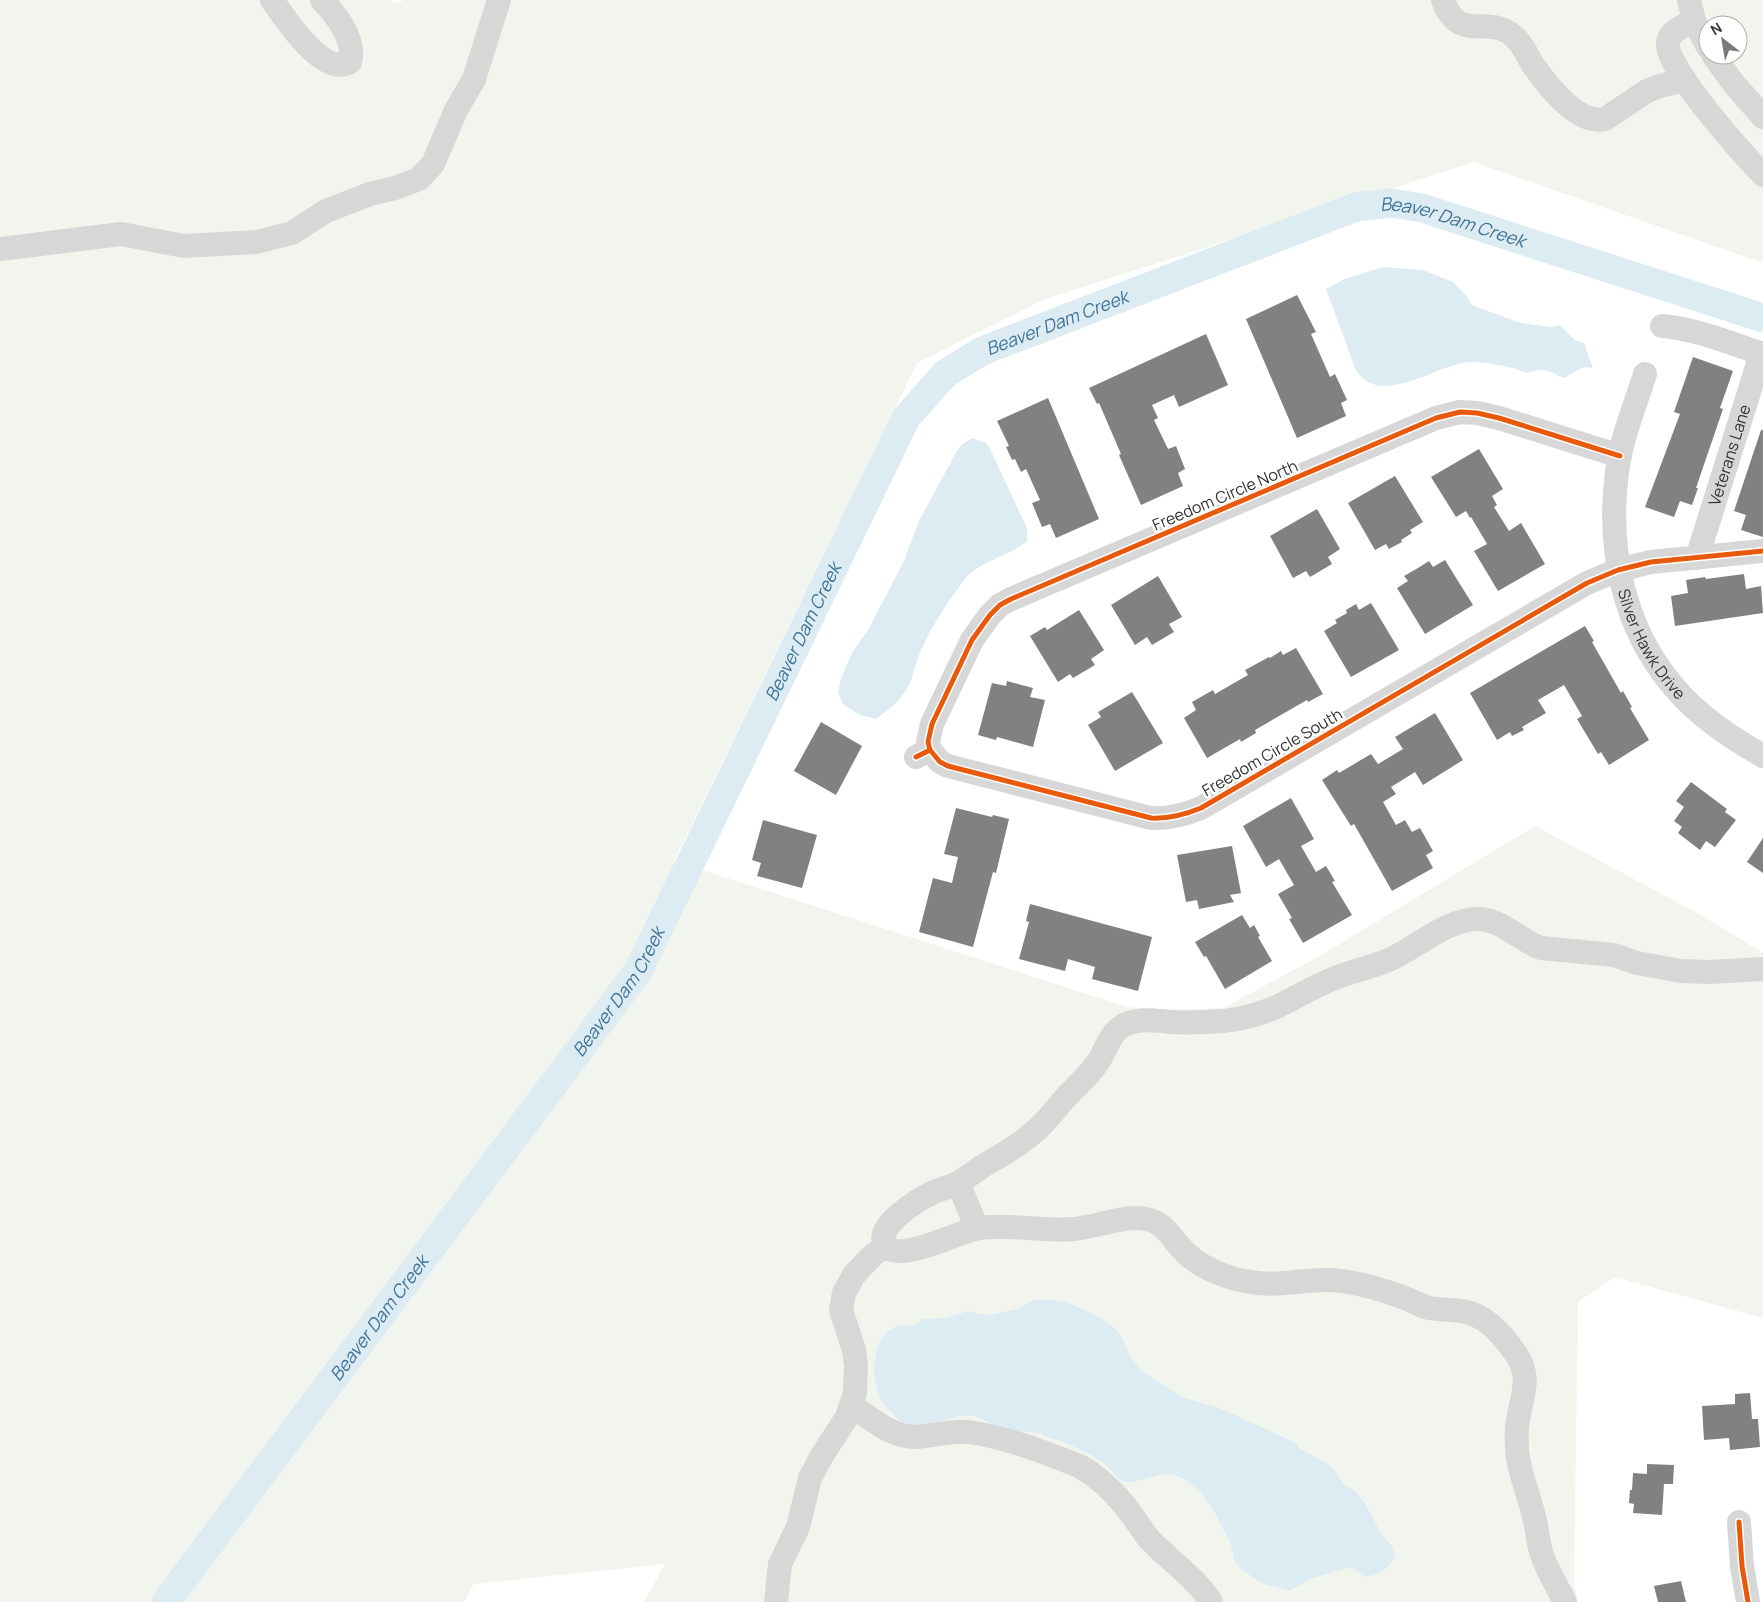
<svg xmlns="http://www.w3.org/2000/svg" width="1763" height="1602" font-family="Manrope,sans-serif">
	<style>
		.green { fill: #f1f5ed; fill-rule: evenodd }
		.water { fill: #ddebf3 }
		.lines { fill: none; stroke-linecap: round; stroke-linejoin: round }
		.river { stroke: #ddebf3; stroke-width: 29 }
		.building { fill: #818181 }
		.minor { stroke: #d7d7d7; stroke-width: 24 }
		.cycleway-casing { stroke: #fff; stroke-width: 8 }
		.cycleway { stroke: #e8590c; stroke-width: 5 }
		.labels { text-anchor: middle; dominant-baseline: central; stroke-width: 5; stroke-linejoin: round; paint-order: stroke }
		.street-label { font-size: 16px; fill: #333; stroke: #fff }
		.water-label { font-size: 18px; font-style: italic; fill: #3f7597; stroke: #fff }
	</style>
	<rect width="100%" height="100%" fill="#fff"/>
	<path class="green" d="M0,0h390l5,3 6,-1 1,-2h1361v263l-289,-101 -429,137 -128,64 -243,498 453,146 39,3 57,-2 97,-52 215,-130 164,88 64,39v365l-148,-41 -37,25 -4,281 4,19h-934l21,-38 -191,20 -10,18h-464zM1708,25h30v30h-30zM1032,1301l94,44 3,10 12,14 14,11 30,18 32,9 116,60 11,17 13,9 8,10 16,30 11,13 -27,31 -14,-10 -40,12 -23,12 -24,-7 -30,-24 -4,-18 -17,-32 -13,-19 -16,-12 -12,-5 -12,1 -27,7 -15,-4 -13,-14 -16,-10 -28,-13 -10,-2 -12,-6 -32,-2 -32,-15h-14l-39,10 -48,-59 2,-14 4,-12 17,-15 19,-2 7,-5 22,-1 23,-7 12,3 10,1 26,-6z"/>
	<g class="water">
		<path d="M1384,267l39,3 30,12 12,12 7,11 48,18 31,4 9,-2 15,15 9,3 9,25 -9,-1 -20,11c-7,-3 -17,-9 -25,-8 -4,0 -8,2 -11,3 -5,0 -11,-4 -15,-5 -13,-3 -29,-6 -42,-6 -34,1 -93,49 -116,6l-29,-79 19,-10z"/>
		<path d="M972,438l14,5 4,6 37,79v13c-18,16 -46,19 -62,38 -12,16 -24,33 -34,51 -5,10 -11,21 -14,31 -3,7 -4,15 -7,22 -7,15 -21,27 -34,36l-16,-4 -17,-11 -5,-12 3,-13 11,-26 16,-23 35,-67 16,-42 34,-63 7,-12z"/>
		<path d="M1049,1299l17,3 25,11 16,9 11,10 8,13 3,10 12,14 14,11 30,18 32,9 79,36 3,5 34,19 11,17 13,9 8,10 16,30 11,13 3,11c-9,13 -14,17 -30,20l-14,-10 -40,12 -22,12 -25,-7 -22,-14 -8,-10 -4,-18 -17,-32 -13,-19 -16,-12 -12,-5 -12,1 -27,7h-9l-6,-4 -13,-14 -16,-10 -28,-13 -10,-2 -12,-6 -32,-2 -32,-15h-14l-39,10h-11l-10,-4 -20,-20 -6,-21 -1,-14 2,-14 4,-12 8,-10 9,-5 19,-2 7,-5 22,-1 23,-7 12,3 10,1 26,-6 16,-8z"/>
	</g>
	<g class="lines">
		<path class="river" id="s1" d="M166,1602l472,-631 268,-553 39,-44 37,-23 374,-144 35,-4 31,5 341,110"/>
	</g>
	<g class="building">
		<path d="M1297,295l19,37 -5,2 19,43 5,-3 12,26 -6,3 5,13 -49,22 -51,-119z"/>
		<path d="M1206,334l22,51 -49,22 -5,-12 -22,10 6,13 -4,2 14,29 8,-3 9,23 -7,4 5,13 -42,19 -22,-50 2,-1 -22,-51 -2,1 -8,-16z"/>
		<path d="M1693,357l40,14 -13,37 3,1 -27,79h2l-6,17 -12,-4 -6,16 -29,-10 35,-93 -6,-2z"/>
		<path d="M1048,398l51,121 -43,19 -6,-14 -8,3 -10,-24 8,-3 -14,-31 -5,3 -6,-13 -3,1 -6,-13 3,-1 -12,-25z"/>
		<path d="M1761,430h2v107l-22,-7 5,-15 -12,-4z"/>
		<path d="M1479,449l24,40 -11,7 5,9 -3,2 15,24 12,-8 24,41 -47,27 -24,-40 13,-7 -16,-27 -1,1 -4,-7 -10,6 -25,-40z"/>
		<path d="M1395,476l28,46 -13,8 2,3 -11,7 1,2 -13,7 -3,-5 -11,6 -27,-47z"/>
		<path d="M1317,509l23,40 -12,8 4,7 -22,13 -4,-6 -13,7 -23,-42z"/>
		<path d="M1445,560l28,45 -48,29 -28,-46 11,-7 -4,-5 14,-8 11,-7 4,6z"/>
		<path d="M1744,574l2,15 15,-3 2,27 -88,13 -4,-30 17,-3 -2,-13 19,-3 1,2z"/>
		<path d="M1158,576l24,41 -13,7 5,8 -22,13 -5,-8 -12,8 -24,-40z"/>
		<path d="M1371,603l28,47 -48,27 -27,-46 13,-8 -2,-3 12,-7 -1,-3 10,-6 3,6z"/>
		<path d="M1079,610l25,40 -13,9 4,6 -22,13 -3,-4 -12,8 -28,-46 15,-9 2,3z"/>
		<path d="M1585,626l9,15 -2,1 29,51 2,-2 9,16 -2,1 19,32 -40,25 -8,-13 -3,2 -21,-35 5,-3 -18,-31 -26,15 8,13 -24,14 2,3 -12,6 -2,-4 -13,8 -27,-47z"/>
		<path d="M1296,648l27,46 -15,8 -1,-2 -52,30 1,3 -15,9 -1,-3 -33,19 -23,-40 12,-8 -4,-8 21,-12 2,4 33,-19 -3,-5 24,-13 1,1 11,-7 2,4z"/>
		<path d="M1007,681l26,7 -3,9 15,3 -12,47 -36,-10 -1,3 -18,-5 14,-52 14,3z"/>
		<path d="M1132,692l31,51 -48,28 -27,-46 13,-8 -3,-5z"/>
		<path d="M1435,713l28,47 -40,25 -8,-13 -24,15 5,7 -13,8 13,23 9,-5 7,12 8,-4 13,23 -7,4 7,13 -41,23 -38,-67 -3,2 -29,-46 15,-10 2,3 32,-19 7,10 25,-15 -8,-12z"/>
		<path d="M821,722l41,24 -26,49 -42,-24z"/>
		<path d="M1691,782l36,27 -2,3 11,8 -21,27 -9,-6 -6,9 -22,-17 4,-6 -8,-6 10,-14 -8,-6z"/>
		<path d="M1291,798l23,41 -13,7 15,26 10,-6 9,15 -3,1 20,33 -49,28 -14,-24 3,-1 -14,-24 16,-9 -15,-26 -13,8 -23,-41z"/>
		<path d="M956,808l36,9 1,-2 16,4 -13,54 -3,-1 -20,75 -54,-15 14,-54 19,5 6,-26 -14,-3z"/>
		<path d="M763,820l54,15 -15,53 -45,-12 4,-13 -9,-3z"/>
		<path d="M1763,838v35l-16,-11z"/>
		<path d="M1232,846l9,47 -11,2 4,7 -35,7 -2,-9 -11,2 -9,-47z"/>
		<path d="M1030,904l122,33 -14,54 -46,-12 3,-12 -27,-8 -3,12 -46,-12 10,-37 -3,-1z"/>
		<path d="M1242,915l8,13 4,-3 6,11 -2,1 14,24 -47,28 -19,-33 -2,1 -9,-15z"/>
		<path d="M1750,1393l2,26h6l2,28 -30,3 -1,-12 -25,2 -2,-34 33,-2v-10z"/>
		<path d="M1647,1464l27,1 -1,19h-9l-2,31 -29,-2 1,-9 -5,-1 1,-13h2l1,-17 14,1z"/>
		<path d="M1681,1581l5,21h-28l-4,-16z"/>
	</g>
	<g class="lines">
		<g class="minor">
			<path d="M272,0c13,18 51,78 78,62 6,-23 -14,-47 -28,-62"/>
			<path d="M1443,0c17,48 49,8 76,42 6,7 9,15 14,23 15,21 44,60 72,54l42,-28 13,-5 24,-6"/>
			<path d="M1689,0l5,21 14,26"/>
			<path d="M1694,21c-10,5 -24,9 -26,21 -4,25 76,113 95,133"/>
			<path d="M1713,55l21,29 29,33"/>
			<path d="M0,249l121,-15 63,12 73,-4 35,-9 34,-22 44,-17 25,-6 24,-9 14,-15 23,-54 18,-31 25,-79"/>
			<path d="M1662,326c35,3 68,17 101,28"/>
			<path id="s2" d="M1645,374c-10,32 -24,65 -28,98 -10,76 6,155 56,214 25,30 57,51 90,70"/>
			<path id="s3" d="M1697,558l64,-204"/>
			<path d="M930,750l-2,-8 4,-18 40,-84 18,-25 10,-10 11,-6 425,-181 24,-6 17,1 22,5 121,38"/>
			<path d="M916,757l14,-7 10,12 8,4 203,52c18,1 33,-3 50,-10l386,-225 31,-13 33,-8 112,-11"/>
			<path d="M958,1183l19,45"/>
			<path d="M852,1406c19,12 40,32 64,31 17,-1 35,-7 53,-5 39,6 76,20 112,35 19,11 35,27 48,44 7,9 13,19 20,28 20,21 46,38 62,63"/>
			<path d="M1739,1522l3,44 6,36"/>
			<path d="M776,1602l4,-38 18,-37 12,-49 11,-21 26,-40 8,-24 1,-27 -2,-16 -13,-40 3,-17 10,-18 17,-18 15,-12"/>
			<path d="M1565,1602c-8,-16 -17,-30 -23,-47 -4,-11 -4,-22 -7,-34 -7,-33 -21,-55 -18,-92 2,-29 17,-49 -1,-75 -9,-13 -23,-30 -37,-37 -15,-9 -33,-6 -50,-9 -9,-2 -16,-7 -24,-10 -24,-9 -51,-17 -76,-18 -26,-1 -51,7 -78,2 -21,-3 -46,-12 -63,-27 -19,-17 -23,-38 -54,-37 -20,1 -40,9 -60,11 -31,3 -75,-7 -103,1 -16,5 -70,30 -83,18 -20,-17 29,-48 42,-54 7,-4 16,-6 24,-9 10,-5 20,-13 29,-19 17,-10 36,-20 51,-34 13,-11 23,-25 35,-38 10,-10 21,-20 29,-32 10,-15 12,-33 31,-39 14,-5 29,-2 43,-1 11,1 23,0 34,0 24,0 46,-5 68,-14 18,-8 35,-19 54,-27 21,-10 44,-13 65,-23 26,-13 57,-40 86,-39 24,1 40,21 62,29l73,7 23,8 44,8 29,1 53,-3"/>
		</g>
		<g class="cycleway-casing">
			<g id="cycleway">
				<path d="M930,750l-2,-8 4,-18 40,-84 18,-25 10,-10 11,-6 425,-181 24,-6 17,1 22,5 121,38"/>
				<path d="M916,757l14,-7 10,12 8,4 203,52c18,1 33,-3 50,-10l386,-225 31,-13 33,-8 112,-11"/>
				<path d="M1739,1522l3,44 6,36"/>
			</g>
		</g>
		<use href="#cycleway" class="cycleway"/>
	</g>
	<g class="labels">
		<g class="street-label">
			<text stroke="none"><textPath href="#s3" startOffset="108">Veterans Lane</textPath></text>
			<text transform="translate(1225 495) rotate(-23)">Freedom Circle North</text>
			<text stroke="none"><textPath href="#s2" startOffset="282">Silver Hawk Drive</textPath></text>
			<text transform="translate(1272 752) rotate(-30)">Freedom Circle South</text>
		</g>
		<g class="water-label">
			<text stroke="none"><textPath href="#s1" startOffset="2005">Beaver Dam Creek</textPath></text>
			<text stroke="none"><textPath href="#s1" startOffset="1585">Beaver Dam Creek</textPath></text>
			<text stroke="none"><textPath href="#s1" startOffset="1165">Beaver Dam Creek</textPath></text>
			<text stroke="none"><textPath href="#s1" startOffset="760">Beaver Dam Creek</textPath></text>
			<text stroke="none"><textPath href="#s1" startOffset="355">Beaver Dam Creek</textPath></text>
		</g>
	</g>
	<g transform="translate(1723 40) rotate(329)"><circle r="24" fill="#ffffff" stroke="#adadad"/>
	<path d="M0-4L9 19L0 12L-9 19Z" fill="#7a7a7a"/>
	<text y="-8" font-size="14" font-weight="bold" text-anchor="middle" fill="#333333">N</text>
	</g>
</svg>
